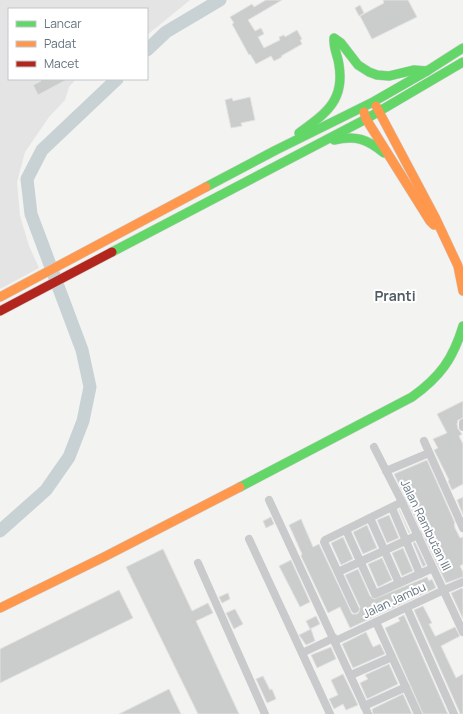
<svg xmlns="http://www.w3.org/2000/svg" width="463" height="714" font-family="Manrope,sans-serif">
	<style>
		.built { fill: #e3e4e3 }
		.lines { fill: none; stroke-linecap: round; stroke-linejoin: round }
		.river { stroke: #c8d1d3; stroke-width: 13 }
		.building { fill: #cbcccc; stroke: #e2e2e1 }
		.fast-casing { stroke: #cfcfcf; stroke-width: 10 }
		.slow-casing { stroke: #cfcfcf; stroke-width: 10 }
		.jam-casing { stroke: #cfcfcf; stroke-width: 10 }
		.street { stroke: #c8cacb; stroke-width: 8 }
		.fast { stroke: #63d668; stroke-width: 9 }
		.slow { stroke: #ff974d; stroke-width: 9 }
		.jam { stroke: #b3261e; stroke-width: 9 }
		.labels { text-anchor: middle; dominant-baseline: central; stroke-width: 4; stroke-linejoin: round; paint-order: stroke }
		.street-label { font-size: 12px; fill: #64737f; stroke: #fff }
		.quarter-label { font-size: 14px; font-weight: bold; fill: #525c65; stroke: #fff }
	</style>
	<rect width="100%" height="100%" fill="#f3f3f1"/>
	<path class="built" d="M0,0h190l-43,35v-26h-138v70h67l-7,8 -4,13 -16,17 -24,35 -8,30 3,34 9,30 10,22 -39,21z"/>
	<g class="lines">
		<g class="river">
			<path d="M147,50l19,-18 54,-32"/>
			<path d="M0,531l46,-41 23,-33 14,-36 7,-34 -8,-37 -51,-136 -4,-35 15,-29 75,-71"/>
		</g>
	</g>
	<g class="building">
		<path d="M266,0h16l-34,20 7,11 6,-3 3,6 -6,3 6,11 16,-8 -1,-3 5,-2 1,2 12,-7 5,9 -2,1 2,4 -21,12 1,1 -8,4 -3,-5 -15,8 -6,-10 -1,1 -17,-31 2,-1 -4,-6 22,-13 2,3z"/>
		<path d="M383,0h25l9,17 -45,22 -12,-23 24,-13z"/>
		<path d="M360,5l4,8 -5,3 -4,-8z"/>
		<path d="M41,79h27l-30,16 -5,-10 8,-4z"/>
		<path d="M250,97l5,23 -14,3 1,3 -11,2 -6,-28 7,-2 1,3z"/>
		<path d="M463,401v17l-5,2 -1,4 1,5 4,5 -3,2 4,8v40l-11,6 -4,-9 1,-1 -15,-30 4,-2 -5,-9 14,-6 -10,-19z"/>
		<path d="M427,460l28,63h-1l1,5 5,10 3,-1v27l-3,2 3,6v5l-17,6 -52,-109z"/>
		<path d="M463,497v18l-6,-15z"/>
		<path d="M399,509l11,24h-1l-10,-23z"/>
		<path d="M389,515l10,23 -12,5 -10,-23z"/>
		<path d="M271,517l3,7 -8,4 -3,-7z"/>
		<path d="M301,519l12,28 6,-3 33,70h5l2,-2 1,-5 -15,-32 13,-6 12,27 4,3 53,-22 2,4 3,-2 4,9 -86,40 -10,-21 -12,6 -27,-57 1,-2 -13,-29z"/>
		<path d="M367,525l10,23 -14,6 -10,-22z"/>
		<path d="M343,537l10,22 -12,6 -10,-22z"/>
		<path d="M415,542l11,23 -3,2 -10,-24z"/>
		<path d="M403,548l10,23 -11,5 -10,-23z"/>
		<path d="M163,549l29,62 16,-8 5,10 -17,8 43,93h-41l-72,-147z"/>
		<path d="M382,558l10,22 -14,7 -10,-23z"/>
		<path d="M291,560l19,42 -10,5 -21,-41z"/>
		<path d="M462,588l1,2v29l-12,-26z"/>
		<path d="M119,590l14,28 -133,65v-34z"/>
		<path d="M228,593l2,6 -8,4 -3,-6z"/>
		<path d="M423,606l9,17 -3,1 6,12h1l19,-9 5,9 -19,10 15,32 7,-4v40h-3l-1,-3 -45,-101z"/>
		<path d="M235,609l8,15 -9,5 -8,-16z"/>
		<path d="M404,615l42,95 2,4h-25l-38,-86 15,-7 -2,-3z"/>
		<path d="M316,616l4,8 -10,5 -4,-8z"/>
		<path d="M311,629l4,12 -9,4 -7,-10z"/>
		<path d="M366,632l7,15 7,-3 5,10 -32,14 -11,-24z"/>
		<path d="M331,647l5,12 -19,9 -6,-13z"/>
		<path d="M389,664l9,20 -31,15 -7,-16 8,-4 -3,-4z"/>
		<path d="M343,674l15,31 -12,5 -3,-6 -9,5 -5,-10 9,-4 -7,-15z"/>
		<path d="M263,676l7,14 2,-1 4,10 -9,4 -11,-24z"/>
		<path d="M169,689l12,25h-62z"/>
		<path d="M403,694l9,20h-39l-1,-5z"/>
	</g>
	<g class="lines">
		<g class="fast-casing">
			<g id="fast">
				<path d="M299,133c26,-19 46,-32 40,-68 -1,-9 -6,-17 -5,-27l7,5 17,22 11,7 8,3 12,1 25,-6 13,1"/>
				<path d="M334,140c22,-5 33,-1 50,13"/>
				<path d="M206,187l70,-37 97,-48 54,-31 36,-23"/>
				<path d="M112,252l254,-133 97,-57"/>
				<path d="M240,487l172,-90c28,-20 41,-38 51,-71"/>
			</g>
		</g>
		<g class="slow-casing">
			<g id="slow">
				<path d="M376,106l59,111 23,49 5,25"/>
				<path d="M364,112l2,7 64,102 4,4"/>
				<path d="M0,297l206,-110"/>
				<path d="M0,608l104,-51 136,-70"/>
			</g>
		</g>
		<g class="jam-casing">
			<path id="jam" d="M0,311l112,-59"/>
		</g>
		<g class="street">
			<path d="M463,423v4"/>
			<path d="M424,441l39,87"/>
			<path d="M374,447l28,55 61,130"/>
			<path d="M386,471l43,-18"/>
			<path d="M269,500l99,214"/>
			<path d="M392,508l28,66"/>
			<path d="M370,518l29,65"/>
			<path d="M346,530l29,64 58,-26"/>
			<path d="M249,539l53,114 32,-15"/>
			<path d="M198,563l67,151"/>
			<path d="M338,572l80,-37"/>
			<path d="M407,608l47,106"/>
			<path d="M355,609l-31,-67 1,-2 77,-38"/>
			<path d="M376,622l42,92"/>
			<path d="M335,641l109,-51 19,-8"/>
			<path d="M302,653l28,61"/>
			<path d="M351,675l41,-18"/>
			<path d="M364,706l42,-19"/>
		</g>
		<use href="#fast" class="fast"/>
		<use href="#slow" class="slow"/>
		<use href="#jam" class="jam"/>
	</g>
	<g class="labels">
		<g class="street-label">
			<text transform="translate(426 525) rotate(64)">Jalan Rambutan III</text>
			<text transform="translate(394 600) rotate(-25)">Jalan Jambu</text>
		</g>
		<g class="quarter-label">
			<text x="395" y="295">Pranti</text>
		</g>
	</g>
	<rect x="8" y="8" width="140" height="72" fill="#ffffff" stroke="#c1c7cc"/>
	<rect x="16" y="21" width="20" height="6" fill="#63d668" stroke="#c1c7cc"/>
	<text x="44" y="28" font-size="12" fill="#64737f">Lancar</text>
	<rect x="16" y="41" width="20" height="6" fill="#ff974d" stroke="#c1c7cc"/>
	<text x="44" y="48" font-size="12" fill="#64737f">Padat</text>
	<rect x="16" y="61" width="20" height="6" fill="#b3261e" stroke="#c1c7cc"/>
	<text x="44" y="68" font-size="12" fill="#64737f">Macet</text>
</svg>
